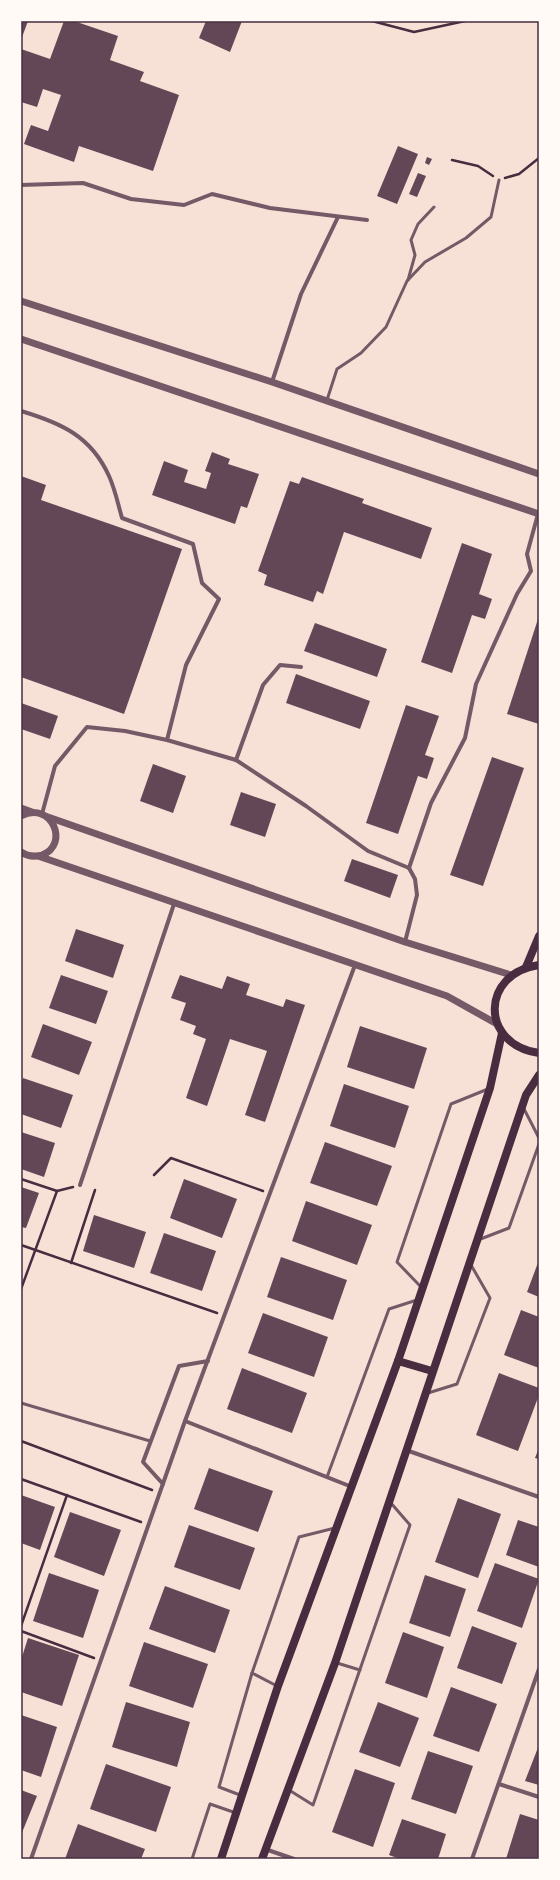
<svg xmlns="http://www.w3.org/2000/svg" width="560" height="1880" font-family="Helvetica,sans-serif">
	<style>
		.building { fill: #644757 }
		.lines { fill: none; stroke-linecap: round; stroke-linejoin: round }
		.path { stroke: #4a2c40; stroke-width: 2.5 }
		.service { stroke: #755966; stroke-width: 3 }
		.minor { stroke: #755966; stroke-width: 4 }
		.tertiary { stroke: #755966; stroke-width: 7 }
		.secondary { stroke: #4a2c40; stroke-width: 8 }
		.neatline { fill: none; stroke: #4a2c40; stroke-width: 1.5 }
	</style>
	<rect width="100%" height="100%" fill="#f7e1d7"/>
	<g class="building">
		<path d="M21,21h7l-7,19z"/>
		<path d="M64,21h10l44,15 -8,24 34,12 -4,9 39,14 -26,76 -74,-25 -5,16 -50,-18 7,-19 17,6 13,-36 -18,-6 -6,18 -16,-5v-53l29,10z"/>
		<path d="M206,21h36l-12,31 -31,-14z"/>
		<path d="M398,146l20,8 -21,50 -20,-8z"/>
		<path d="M427,157l5,2 -3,6 -4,-2z"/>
		<path d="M418,173l8,3 -9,21 -8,-3z"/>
		<path d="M212,452l18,7 -2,5 31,10 -12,34 -6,-2 -6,18 -83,-29 12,-34 24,9 -4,12 22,7 5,-16 -6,-2z"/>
		<path d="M21,476l25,9 -5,15 141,49 -58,165 -103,-37z"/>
		<path d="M302,477l62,22 -2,4 70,25 -11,31 -77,-27 -21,62 -6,-3 -4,11 -49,-17 3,-10 -9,-4 32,-90 9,3z"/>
		<path d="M462,543l30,11 -13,40 13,5 -7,20 -13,-4 -20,58 -31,-11z"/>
		<path d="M539,616v108l-32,-10z"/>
		<path d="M315,623l72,26 -10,28 -73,-26z"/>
		<path d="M296,674l74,27 -10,28 -74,-26z"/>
		<path d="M21,703l37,13 -8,23 -29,-10z"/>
		<path d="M406,705l33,11 -14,39 9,3 -7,21 -9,-3 -20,58 -32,-11z"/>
		<path d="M492,757l32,11 -41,118 -33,-11z"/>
		<path d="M153,764l33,12 -13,37 -33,-12z"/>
		<path d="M241,792l35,12 -11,33 -35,-12z"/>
		<path d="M352,859l46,16 -8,23 -46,-17z"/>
		<path d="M76,929l48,16 -11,33 -48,-17z"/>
		<path d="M61,975l47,16 -12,33 -47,-16z"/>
		<path d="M180,975l42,14 5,-13 23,8 -4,11 37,12 3,-8 19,6 -40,117 -20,-7 22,-64 -37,-12 -23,67 -21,-8 20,-59 -13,-5 3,-8 -16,-6 6,-17 -15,-5z"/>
		<path d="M43,1024l49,18 -13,33 -48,-18z"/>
		<path d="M360,1026l67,22 -13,41 -67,-22z"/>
		<path d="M23,1078l50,17 -12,33 -40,-14v-30z"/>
		<path d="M344,1084l65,22 -14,42 -65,-22z"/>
		<path d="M21,1132l34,11 -11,34 -23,-8z"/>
		<path d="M325,1142l67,24 -15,40 -67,-23z"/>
		<path d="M184,1179l53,20 -15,39 -52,-20z"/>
		<path d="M21,1187l18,6 -13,35 -5,-1z"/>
		<path d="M306,1201l66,24 -15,40 -65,-24z"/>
		<path d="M94,1215l52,17 -12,36 -51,-17z"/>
		<path d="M164,1233l52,18 -14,40 -52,-18z"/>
		<path d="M281,1257l66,23 -14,40 -66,-23z"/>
		<path d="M539,1260v37l-12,-5z"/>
		<path d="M521,1310l18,7v51l-35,-13z"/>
		<path d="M263,1313l65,24 -14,40 -66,-24z"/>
		<path d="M242,1368l65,25 -15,40 -65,-24z"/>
		<path d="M499,1373l40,15v7l-21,56 -42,-16z"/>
		<path d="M539,1448v11l-4,-1z"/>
		<path d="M209,1468l64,23 -15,41 -64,-23z"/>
		<path d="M21,1495l34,12 -15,43 -19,-7z"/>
		<path d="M458,1498l43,16 -23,64 -43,-16z"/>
		<path d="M70,1512l51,18 -17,46 -50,-19z"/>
		<path d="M518,1520l21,7v40l-33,-12z"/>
		<path d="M189,1525l66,23 -15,42 -66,-23z"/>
		<path d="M495,1563l44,16 -17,49 -45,-17z"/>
		<path d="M49,1573l50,17 -16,48 -50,-17z"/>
		<path d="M425,1575l41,14 -16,48 -41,-14z"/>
		<path d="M165,1586l65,24 -15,43 -66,-24z"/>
		<path d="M472,1626l45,17 -15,41 -45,-16z"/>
		<path d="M403,1632l41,15 -17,51 -42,-15z"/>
		<path d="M28,1638l51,17 -17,51 -41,-14v-32z"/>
		<path d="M144,1642l64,22 -15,44 -64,-22z"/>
		<path d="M451,1687l46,17 -18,48 -46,-16z"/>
		<path d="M126,1702l64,20 -13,45 -65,-20z"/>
		<path d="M378,1702l41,16 -19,49 -41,-15z"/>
		<path d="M21,1715l36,12 -16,50 -20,-7z"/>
		<path d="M539,1745v40l-14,-4z"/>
		<path d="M428,1751l45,15 -17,48 -45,-15z"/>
		<path d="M106,1764l65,23 -15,45 -66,-23z"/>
		<path d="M355,1769l40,14 -22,64 -41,-15z"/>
		<path d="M21,1790l16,6 -16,39z"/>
		<path d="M520,1814l19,6v39h-33z"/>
		<path d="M402,1819l44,15 -8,25h-38l-11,-4z"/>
		<path d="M78,1824l67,25 -4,10h-76z"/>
	</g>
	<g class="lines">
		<g class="path">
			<path d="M372,21l42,11 51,-11"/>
			<path d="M452,160l26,6 15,10"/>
			<path d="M505,178l14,-4 20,-16"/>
			<path d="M154,1175l17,-17 92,33"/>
			<path d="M21,1179l36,12"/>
			<path d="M21,1245l196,68"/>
			<path d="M71,1263l24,-73"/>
			<path d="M21,1289l36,-98 16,-4"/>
			<path d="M21,1441l131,49"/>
			<path d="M21,1479l120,43"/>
			<path d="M21,1626l46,-131"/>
			<path d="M21,1631l73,27"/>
		</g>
		<g class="service">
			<path d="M408,280l7,-25 -4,-15 7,-16 16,-17"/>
			<path d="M327,400l10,-31 24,-16 25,-26 21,-46 18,-19 41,-24 25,-21 8,-37"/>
			<path d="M523,1107l16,31"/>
			<path d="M478,1240l31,-12 30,-84"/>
			<path d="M422,1288l-25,-26 54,-158 37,-15"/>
			<path d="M428,1393l29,-9 33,-86 -19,-33"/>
			<path d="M21,1403l129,38"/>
			<path d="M327,1477l62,-168 28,-9"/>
			<path d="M337,1663l23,7"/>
			<path d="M252,1673l25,13"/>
			<path d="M289,1790l24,15 97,-280 -20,-23"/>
			<path d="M240,1795l-21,-8 33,-114 47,-136 36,-9"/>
			<path d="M192,1859l18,-55 26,9"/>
		</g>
		<g class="minor">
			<path d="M21,185l62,-2 48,16 53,6 28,-11 58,14 97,12"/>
			<path d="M272,382l29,-88 37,-77"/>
			<path d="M21,411c40,12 70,25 88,65 6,13 9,28 13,42l71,26 9,39 17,16 -33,66 -19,75 69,20 70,46 62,45 41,17 6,11 2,16 -12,47"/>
			<path d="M236,760l27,-75 17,-20 21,2"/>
			<path d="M42,814l13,-48 32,-39 38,4 42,9"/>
			<path d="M409,868l22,-65 34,-65 11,-54 41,-90 14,-23 -4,-17 11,-40"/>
			<path d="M80,1185l94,-281"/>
			<path d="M185,1421l167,66"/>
			<path d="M406,1450l133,47"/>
			<path d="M163,1484l-20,-22 36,-96 29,-5"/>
			<path d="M499,1784l40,13"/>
			<path d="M265,1849l29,10"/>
			<path d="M31,1859l154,-438 170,-456"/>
			<path d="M472,1859l67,-190"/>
		</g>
		<g class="tertiary">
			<path d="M21,301l251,81 267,92"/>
			<path d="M21,339l518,175"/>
			<path d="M21,808l11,4"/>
			<path d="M21,816c31,-16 49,29 21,39 -7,2 -15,1 -21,-3"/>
			<path d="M48,817l357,125 106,33"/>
			<path d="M38,856l409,140 50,28"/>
		</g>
		<g class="secondary">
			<path d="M539,965c-58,8 -60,79 0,88"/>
			<path d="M526,967l13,-31"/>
			<path d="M398,1361l34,10"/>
			<path d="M221,1859l57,-173 120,-325 92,-273 12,-55"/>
			<path d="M262,1859l73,-196 191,-568 13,-20"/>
		</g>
	</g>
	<rect width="560" height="1880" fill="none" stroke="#fffaf5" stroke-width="44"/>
	<rect x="22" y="22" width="516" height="1836" class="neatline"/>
</svg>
